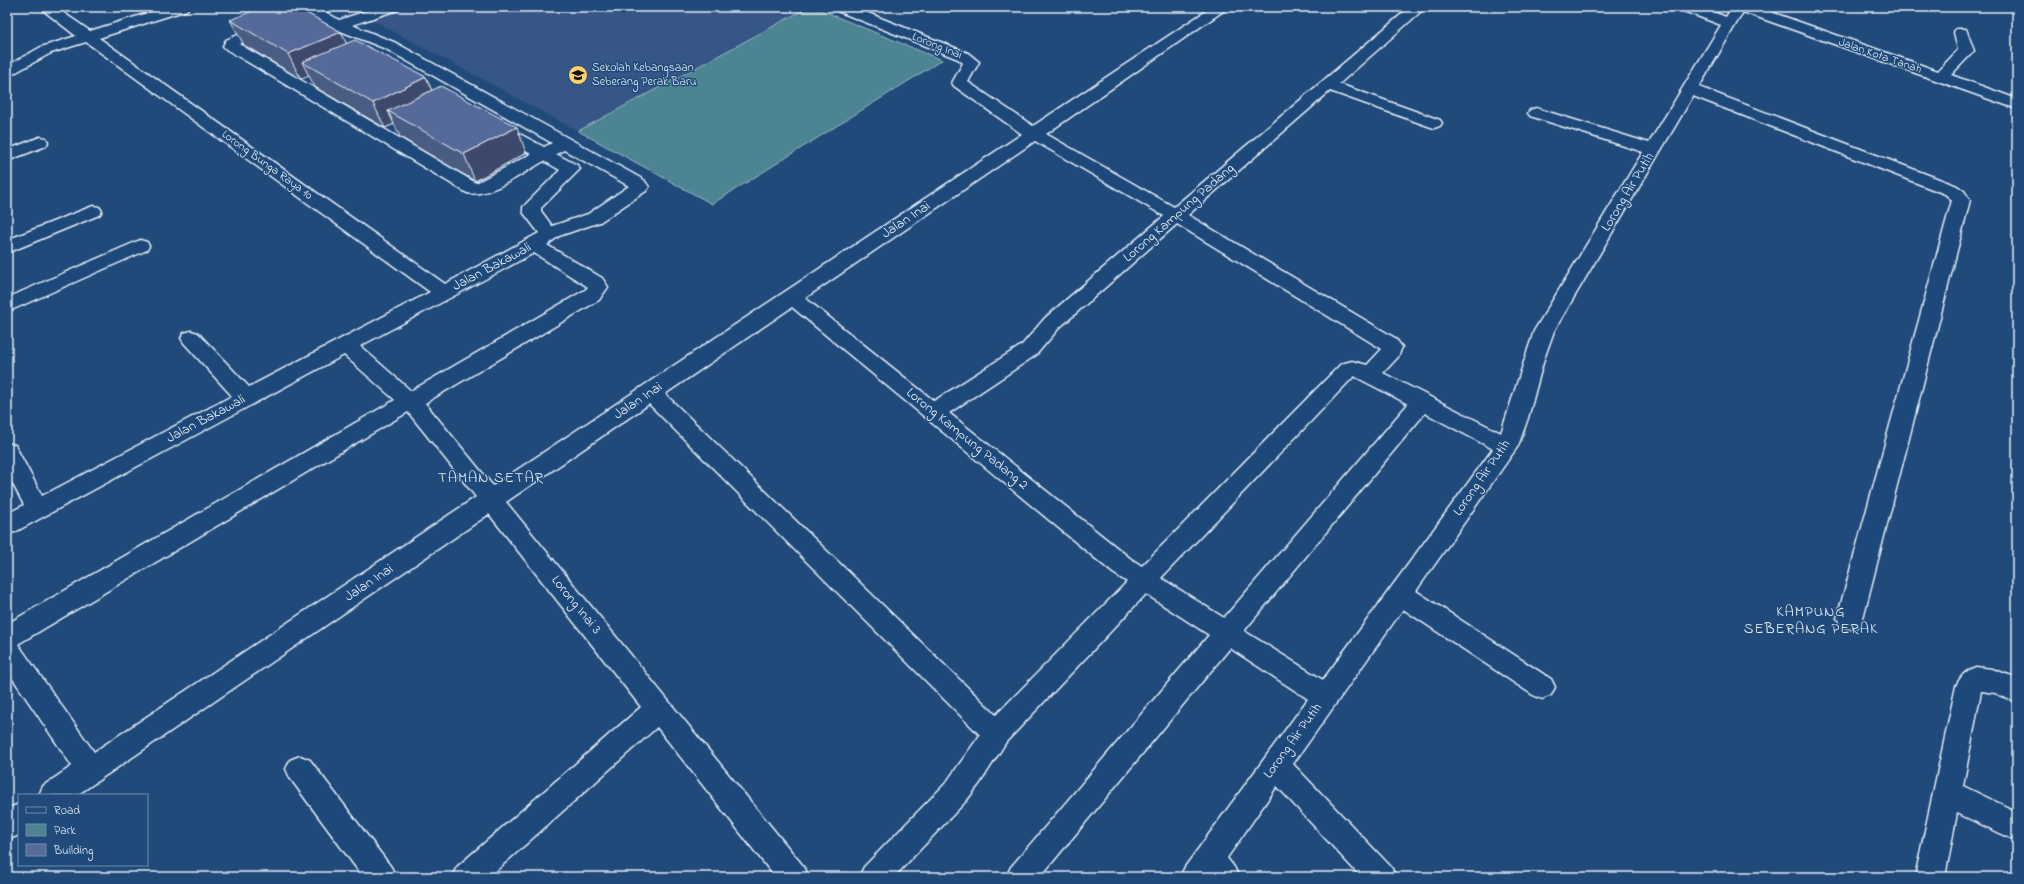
<svg xmlns="http://www.w3.org/2000/svg" width="2024" height="884" font-family="'Indie Flower',sans-serif">
	<style>
		.built { fill: #345786 }
		.green { fill: #4e8491; stroke: #9bbac4 }
		.lines { fill: none; stroke-linecap: round; stroke-linejoin: round }
		.minor-casing { stroke: #e8f1f8; stroke-width: 3 }
		.minor { fill: #1f4a7a; fill-rule: evenodd }
		.wall { fill: #4b5b84; stroke: #e8f1f8 }
		.shaded-wall { fill: #3d4a6c; stroke: #e8f1f8 }
		.building { fill: #576a9a; stroke: #e8f1f8 }
		.labels { text-anchor: middle; dominant-baseline: central; stroke-width: 3; stroke-linejoin: round; paint-order: stroke }
		.far-street-label { font-size: 12px; fill: #e8f1f8; stroke: #1f4a7a }
		.far-poi-label { font-size: 12px; fill: #e8f1f8; stroke: #1f4a7a; text-anchor: start }
		.street-label { font-size: 14px; fill: #e8f1f8; stroke: #1f4a7a }
		.neighbourhood-label { font-size: 15px; letter-spacing: 1px; fill: #e8f1f8; stroke: #1f4a7a }
	</style>
	<rect width="100%" height="100%" fill="#1f4a7a"/>
	<filter id="ink" filterUnits="userSpaceOnUse"><feTurbulence type="fractalNoise" baseFrequency=".025" numOctaves="2"/><feDisplacementMap in="SourceGraphic" scale="8" xChannelSelector="R" yChannelSelector="G"/><feConvolveMatrix kernelMatrix="1 2 1 2 8 2 1 2 1" color-interpolation-filters="sRGB"/></filter>
	<g filter="url(#ink)">
		<path class="built" d="M405,7h404l-231,124 -208,-112z"/>
		<path class="green" d="M809,7h4l129,53 -230,144 -134,-73z"/>
		<g class="lines">
			<g class="minor-casing">
				<g id="minor">
					<path d="M39,7h16l35,24 77,-24h22l-2,3 -88,28 346,246 94,-51 -16,-21v-5l37,-37 -16,-9c-20,11 -55,37 -77,32l-241,-144 -3,-3 3,-6 36,-16h10l2,3 -2,3 -33,14 237,139 55,-29 -40,-23 -2,-3 2,-3 6,-2 6,2 41,22 8,-4 -166,-94 -53,-21 -31,-18 -2,-3h17l22,13 39,-13h21l-2,3 -45,15 44,18 248,137 5,7 -3,4 -46,31 -41,14 -12,9 55,33 6,9 -9,13 -174,103 68,83 529,-352 -68,-48 -2,-3 11,-20 -5,-4 -123,-49 -2,-3h20l115,46 11,9 -11,20 65,44 179,-119h17l-183,127 128,73 236,-200h16l-87,77 101,36 2,3 -2,3 -6,2 -6,-2 -98,-35 -142,124 207,123 7,9 -4,10 -15,16 118,60 33,-102 109,-179 -113,-36 -2,-3 2,-3 6,-2 6,2 107,33 72,-118 -40,-15 -2,-3h21l26,10 6,-10h25l181,64 20,-21 -4,-18 2,-3h10l8,22 -23,24 66,24v10l-274,-97 -44,75 258,99 7,5 6,9 -107,418 -4,8 -9,3 -9,-3 -4,-8 115,-418 -7,-6 -252,-98 -139,235 -10,28 -16,59 -10,28 -102,145 135,88 4,8 -4,8 -9,4 -9,-4 -130,-86 -110,155 98,103 5,10h-35l-84,-91 -50,72 7,9 5,10h-59l5,-10 123,-168 -78,-51 -190,229h-34l5,-10 198,-232 -63,-41 -140,148 -26,41 -14,18 -72,76h-35l5,-10 82,-84 34,-48 -331,-331 -143,98 298,365 5,10h-34l-118,-150 -168,150h-37l5,-10 184,-160 -152,-193 -412,281h-38l4,-9 29,-20 -65,-96v-46l388,-224 -51,-45 -329,177 -8,2v-20l17,-9 -17,-32v-30l8,2 27,51 190,-100 -48,-53 -3,-5 3,-5 7,-2 7,2 51,54 181,-95 -344,-250 -35,11 -44,24v-11l34,-19 35,-11zM1035,141l129,75 -119,102 -23,27 -88,56 -129,-103zM564,150l65,36 -41,28 -36,12 -11,-15v-3l39,-39 -3,-4 -21,-11zM1177,224l205,125 -15,16 -15,-4 -11,3 -199,202 -11,-7 -182,-146 87,-58 23,-27zM534,253l54,34 -3,3 -174,101 -51,-45zM792,307l321,266 14,9 -131,133 -331,-321zM1354,376l54,28 -184,214 -63,-40zM408,412l68,85 -382,255 -76,-108zM1425,413l68,36 -170,231 -79,-49z"/>
					<path d="M40,137l6,1 2,4 -2,4 -39,15v-11z"/>
					<path d="M93,206l6,1 3,4 -3,4 -92,38v-13z"/>
					<path d="M140,240l7,2 2,4 -2,4 -140,62v-14z"/>
					<path d="M1976,667l16,2 25,9v25l-22,-10 -14,-2 -18,95 54,26v29l-60,-28 -12,64h-30l41,-191c5,-10 9,-15 20,-19z"/>
					<path d="M300,756l10,4 81,107 5,10h-33l-73,-99 -4,-9 4,-9z"/>
					<path d="M19,804v31l-12,5v-31z"/>
				</g>
			</g>
			<use href="#minor" class="minor"/>
		</g>
		<path class="wall" d="M296,8l45,24 5,11 80,34 6,14 94,62 -51,28 -75,-44 -6,-13 -9,4 -70,-41 -6,-11 -8,3 -57,-34 -14,-25z"/>
		<g class="shaded-wall">
			<path d="M341,32l12,25 -51,5 7,14 -8,3 -13,-25z"/>
			<path d="M426,77l11,26 -49,8 6,13 -9,4 -12,-25z"/>
			<path d="M517,127l9,26 -51,28 -11,-27z"/>
		</g>
		<g class="building">
			<path d="M262,7h34l45,25 -53,22 -58,-34z"/>
			<path d="M355,40l71,37 -53,26 -71,-41z"/>
			<path d="M441,86l76,41 -53,27 -76,-43z"/>
		</g>
	</g>
	<defs>
		<g id="school-disc" transform="scale(1)"><circle r="9.5" fill="#ffd166" stroke="#1f4a7a"/><path d="M0-5L7-2L0 1L-7-2ZM-4 1L0 2.5L4 1V4Q0 6-4 4Z" fill="#111"/></g>
	</defs>
	<g fill-rule="evenodd">
		<use href="#school-disc" x="578" y="75"/>
	</g>
	<g class="labels">
		<g class="far-street-label">
			<text transform="translate(937 46) rotate(22)">Lorong Inai</text>
			<text transform="translate(1880 56) rotate(19)">Jalan Kota Tanah</text>
			<text transform="translate(267 165) rotate(36)">Lorong Bunga Raya 10</text>
		</g>
		<g class="far-poi-label">
			<text x="592" y="68">Sekolah Kebangsaan<tspan x="592" dy="14">Seberang Perak Baru</tspan></text>
		</g>
		<g class="street-label">
			<text transform="translate(1628 192) rotate(-59)">Lorong Air Putih</text>
			<text transform="translate(1179 213) rotate(-41)">Lorong Kampung Padang</text>
			<text transform="translate(906 220) rotate(-34)">Jalan Inai</text>
			<text transform="translate(492 267) rotate(-28)">Jalan Bakawali</text>
			<text transform="translate(638 401) rotate(-34)">Jalan Inai</text>
			<text transform="translate(206 419) rotate(-28)">Jalan Bakawali</text>
			<text transform="translate(967 439) rotate(39)">Lorong Kampung Padang 2</text>
			<text transform="translate(1482 478) rotate(-55)">Lorong Air Putih</text>
			<text transform="translate(369 583) rotate(-34)">Jalan Inai</text>
			<text transform="translate(576 605) rotate(51)">Lorong Inai 3</text>
			<text transform="translate(1293 741) rotate(-54)">Lorong Air Putih</text>
		</g>
		<g class="neighbourhood-label">
			<text x="491" y="478">TAMAN SETAR</text>
			<text x="1811" y="612">KAMPUNG<tspan x="1811" dy="17">SEBERANG PERAK</tspan></text>
		</g>
	</g>
	<rect width="2024" height="884" fill="none" stroke="#1f4a7a" stroke-width="24"/>
	<rect x="12" y="12" width="2000" height="860" fill="none" stroke="#e8f1f8" stroke-width="1.5" filter="url(#ink)"/>
	<rect x="18" y="794" width="130" height="72" fill="#1f4a7a" stroke="#6f8dac"/>
	<rect x="26" y="807" width="20" height="6" fill="#1f4a7a" stroke="#6f8dac"/>
	<text x="54" y="814" font-size="12" fill="#e8f1f8">Road</text>
	<rect x="26" y="824" width="20" height="12" fill="#4e8491" stroke="#6f8dac"/>
	<text x="54" y="834" font-size="12" fill="#e8f1f8">Park</text>
	<rect x="26" y="844" width="20" height="12" fill="#576a9a" stroke="#6f8dac"/>
	<text x="54" y="854" font-size="12" fill="#e8f1f8">Building</text>
</svg>
